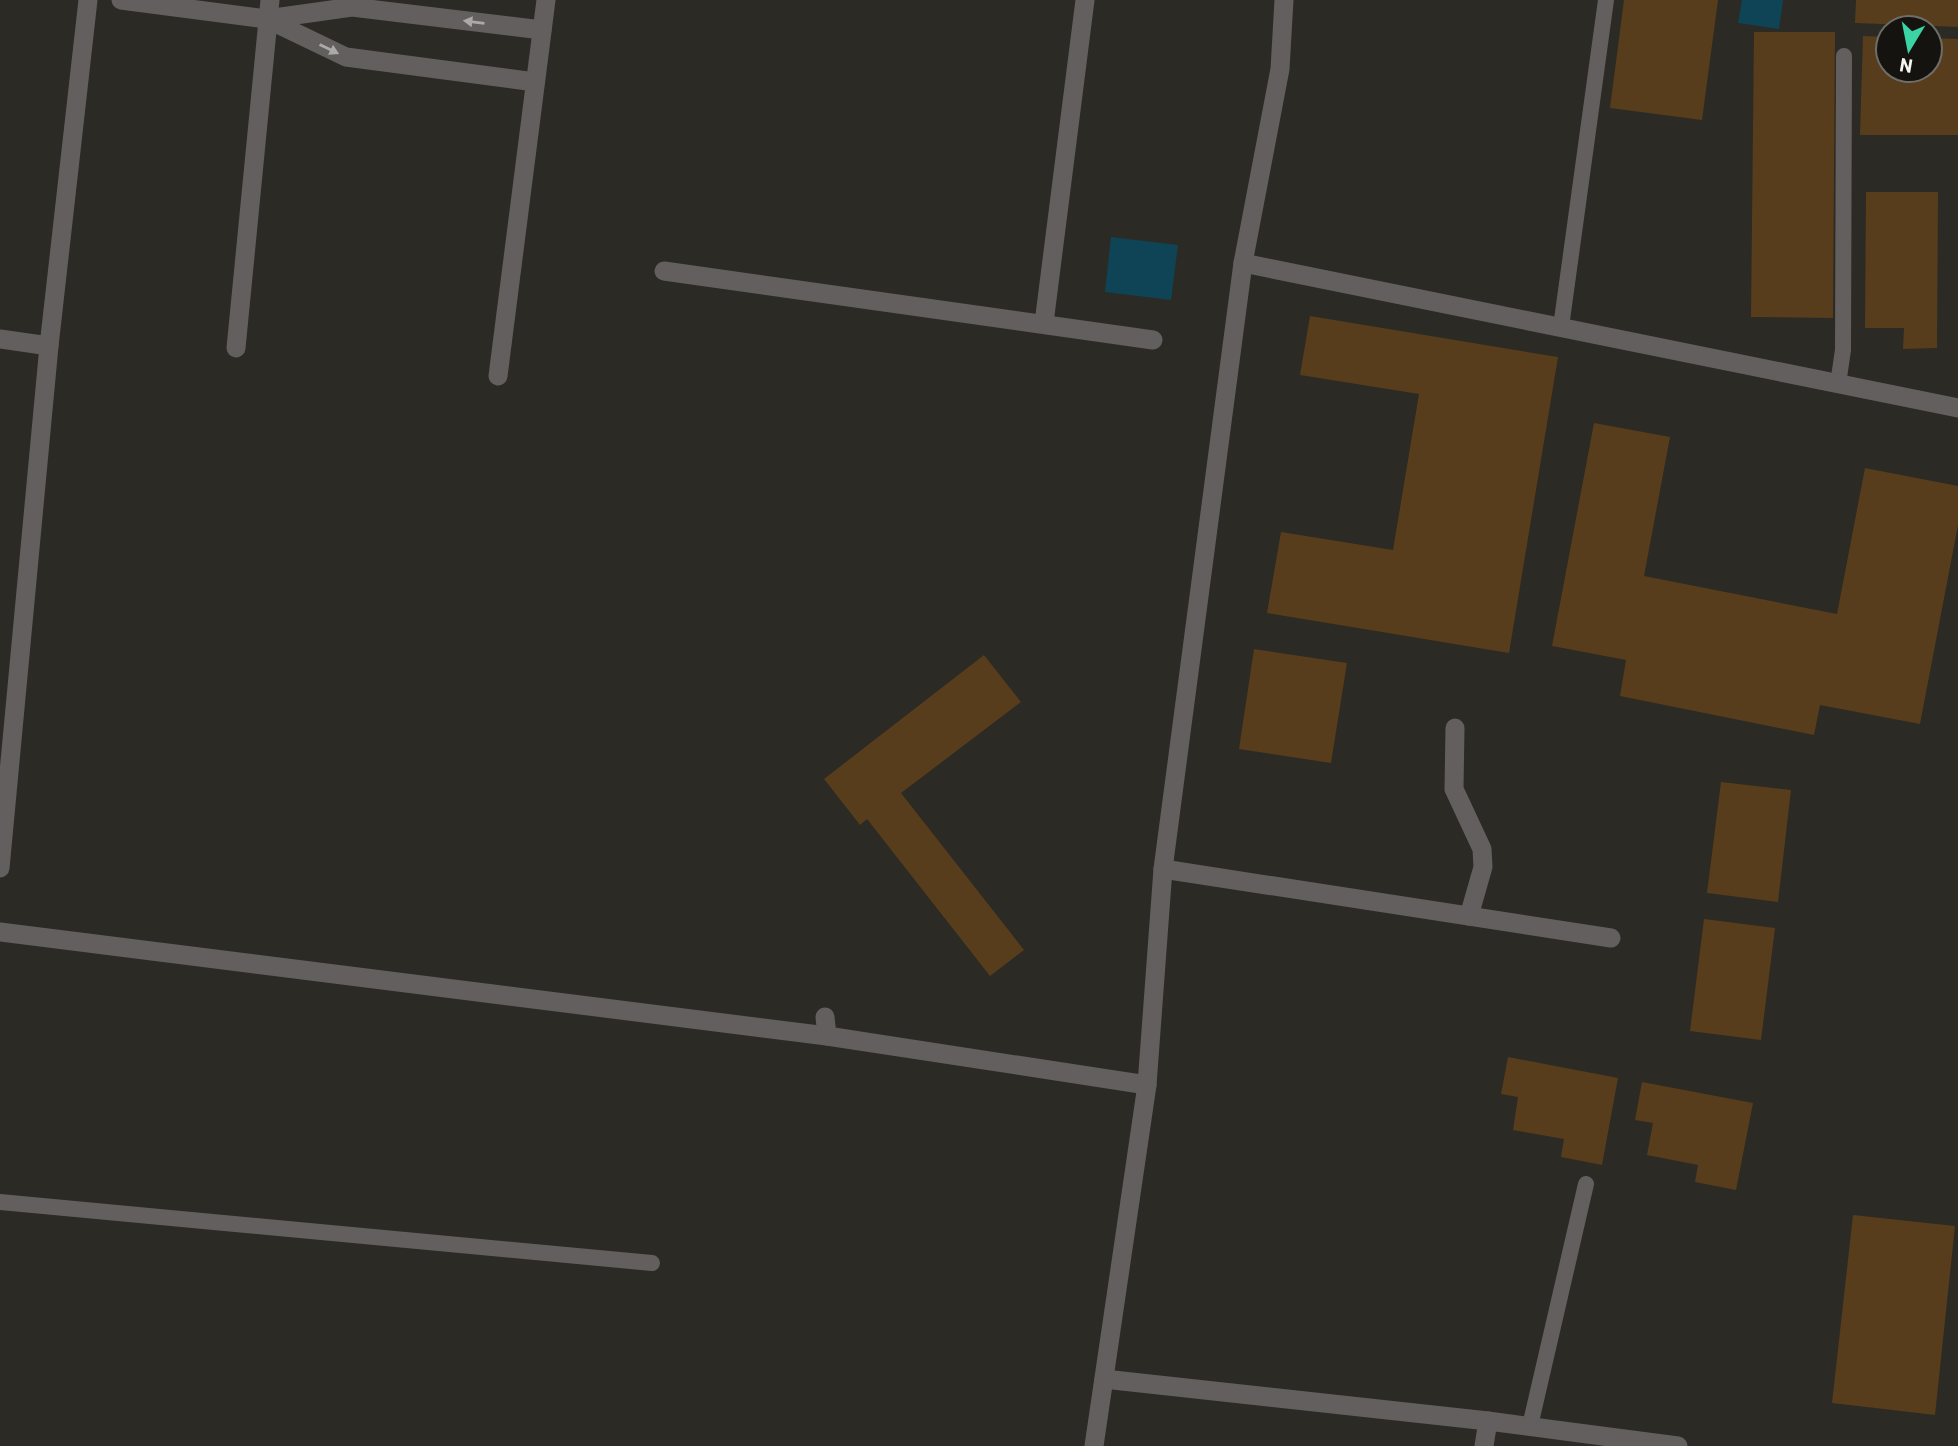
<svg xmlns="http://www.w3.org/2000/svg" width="1958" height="1446" font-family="Barlow,sans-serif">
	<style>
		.water { fill: #0e4455 }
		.building { fill: #573d1b }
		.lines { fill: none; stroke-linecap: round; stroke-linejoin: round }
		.service { stroke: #635f5f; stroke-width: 16 }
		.minor { stroke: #635f5f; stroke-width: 19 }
		.oneway { fill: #acaaa8 }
	</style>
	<rect width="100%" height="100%" fill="#2c2a24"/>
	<g class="water">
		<path d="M1742,0h41l-4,29 -41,-6z"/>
		<path d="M1111,237l67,8 -7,55 -66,-8z"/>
	</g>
	<g class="building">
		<path d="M1624,0h94l-16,120 -92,-12z"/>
		<path d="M1856,0h102v27l-103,-4z"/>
		<path d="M1754,32h81l-2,286 -82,-1z"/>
		<path d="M1863,36l25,1v33h42v-32l28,1v96h-98z"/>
		<path d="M1866,192h72l-1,156 -34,1 1,-21h-39z"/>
		<path d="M1310,316l248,41 -49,296 -242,-40 14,-81 112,18 26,-156 -119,-19z"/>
		<path d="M1594,423l76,14 -26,139 193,38 28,-146 93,18v39l-38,199 -100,-19 -6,30 -194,-39 6,-36 -74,-14z"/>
		<path d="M1254,649l93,14 -16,100 -92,-14z"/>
		<path d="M984,655l37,47 -120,91 123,157 -34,26 -123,-157 -7,6 -36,-46z"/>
		<path d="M1721,782l70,8 -13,112 -71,-9z"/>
		<path d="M1704,919l71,9 -14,112 -71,-9z"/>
		<path d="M1508,1057l110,21 -16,87 -41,-8 3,-18 -51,-9 5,-33 -17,-3z"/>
		<path d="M1642,1082l111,21 -17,87 -41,-8 3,-17 -51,-10 6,-32 -18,-3z"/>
		<path d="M1853,1215l102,11 -20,189 -103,-12z"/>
	</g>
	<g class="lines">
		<g class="service">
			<path d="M1561,327l45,-327"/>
			<path d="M1838,384l5,-34 1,-294"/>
			<path d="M0,1202l652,61"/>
			<path d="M1530,1426l56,-242"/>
		</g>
		<g class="minor">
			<path d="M121,0l146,19 85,-12 190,23"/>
			<path d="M267,19l79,38 189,25"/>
			<path d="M1243,263l715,145"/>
			<path d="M664,271l489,69"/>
			<path d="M1044,323l41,-323"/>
			<path d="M0,339l49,7"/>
			<path d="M236,348l34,-348"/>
			<path d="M498,376l48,-376"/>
			<path d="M1455,728l-1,61 28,60 1,18 -14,49"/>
			<path d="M0,868l49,-522 39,-346"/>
			<path d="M1163,869l448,69"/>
			<path d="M0,932l827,104 320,49"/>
			<path d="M825,1017l2,19"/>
			<path d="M1104,1379l384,42 190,25"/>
			<path d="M1094,1446l53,-361 16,-216 80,-606 37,-194 4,-69"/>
			<path d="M1484,1446l4,-25"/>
		</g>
	</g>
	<defs><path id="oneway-solid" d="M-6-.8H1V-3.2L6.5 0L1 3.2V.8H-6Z" transform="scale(1.75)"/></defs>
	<g class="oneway">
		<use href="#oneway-solid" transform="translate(474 22) rotate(-173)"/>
		<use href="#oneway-solid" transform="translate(329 49) rotate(26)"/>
	</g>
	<g transform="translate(1909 49) rotate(190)"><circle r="33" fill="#141310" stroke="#6e6d6a" stroke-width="2"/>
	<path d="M0-5L12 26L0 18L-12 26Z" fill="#3cd4a4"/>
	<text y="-10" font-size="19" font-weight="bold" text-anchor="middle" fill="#f6f5f0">N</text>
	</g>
</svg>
